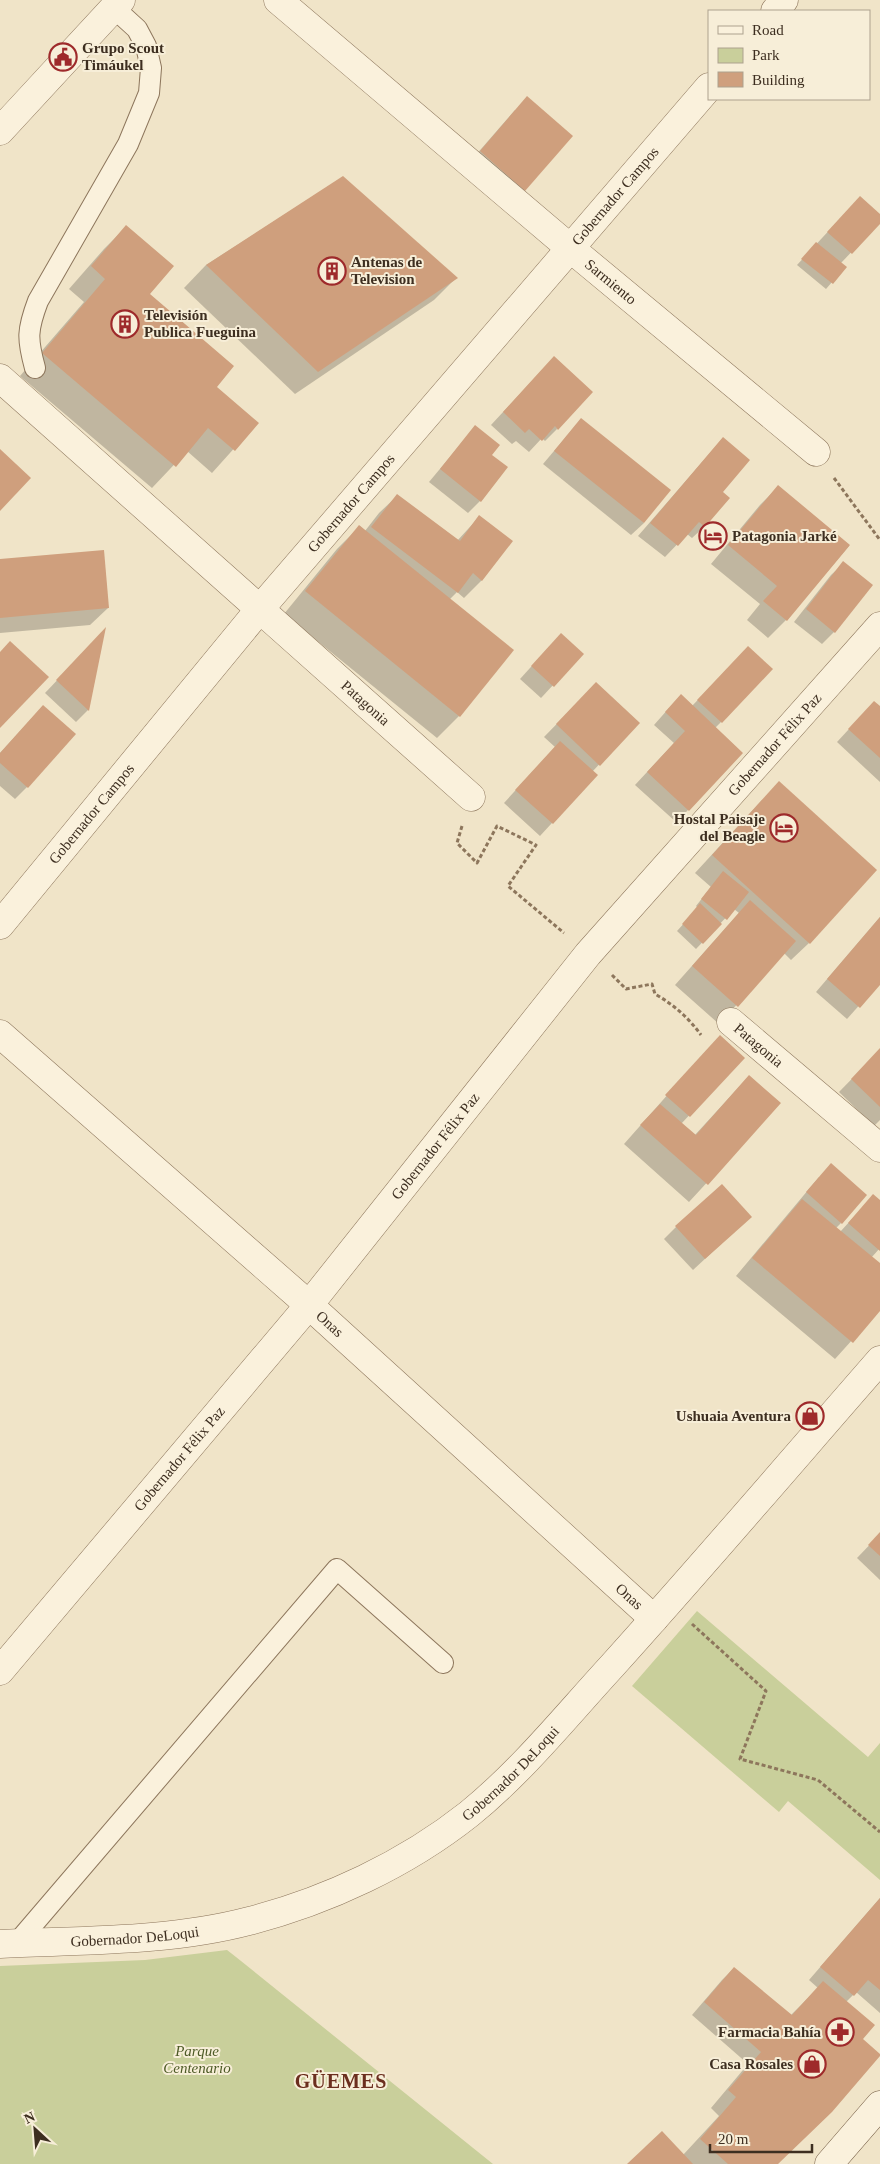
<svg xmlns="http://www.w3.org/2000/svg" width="880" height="2164" font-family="'Times New Roman',serif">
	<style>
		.green { fill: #c9cf9b }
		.shadow { fill: #0003 }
		.building { fill: #cf9f7d }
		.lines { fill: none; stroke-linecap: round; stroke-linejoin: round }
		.service-casing { stroke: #8d765c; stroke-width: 22 }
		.minor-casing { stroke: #8d765c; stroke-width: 29 }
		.secondary-casing { stroke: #6f573f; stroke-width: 29 }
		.path { stroke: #8d765c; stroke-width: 3; stroke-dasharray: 4 2.5; stroke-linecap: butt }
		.service { stroke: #faf1dc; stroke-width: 20 }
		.minor { stroke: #faf1dc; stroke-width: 28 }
		.secondary { stroke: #faf1dc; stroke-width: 28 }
		.labels { text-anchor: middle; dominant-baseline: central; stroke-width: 4; stroke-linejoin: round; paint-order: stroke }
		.poi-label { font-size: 15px; font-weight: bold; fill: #3d2e20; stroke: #f7eed8; text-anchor: start }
		.street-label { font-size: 15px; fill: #3d2e20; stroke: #f7eed8 }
		.park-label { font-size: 15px; font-style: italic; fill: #4d5a26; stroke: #f7eed8 }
		.district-label { font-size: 20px; font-weight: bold; letter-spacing: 1px; fill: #6b2e1e; stroke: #f7eed8 }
	</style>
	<rect width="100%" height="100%" fill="#f0e4c8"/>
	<g class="green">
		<path d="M697,1611l171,146 12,-14v137l-92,-79 -9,11 -147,-126z"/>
		<path d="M227,1950l9,7 257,207h-493v-198l145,-6z"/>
	</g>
	<g class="shadow">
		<path d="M515,110l9,80 -12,12 -44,-38z"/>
		<path d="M343,177l113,101 -22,22 -139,94 -111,-106 22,-23z"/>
		<path d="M848,210l32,6v6l-39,41 4,4 -19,22 -29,-24z"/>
		<path d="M126,227l22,68 67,92 42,36 -45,50 -25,-22 -35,37 -132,-112 64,-74 -15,-13 35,-40z"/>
		<path d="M542,370l15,59 -12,12 -3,-3 -13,14 -13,-11 -4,3 -21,-19z"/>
		<path d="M581,419l63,104 -13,12 -88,-71z"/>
		<path d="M475,427l15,28 -10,46 -12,12 -39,-31z"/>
		<path d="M723,438l-2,54 -16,34 -13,12 -5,-4 -22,23 -27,-21z"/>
		<path d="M778,487l71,59 -63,74 -18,18 -21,-18 13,-16 -49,-40 49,-59z"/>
		<path d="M397,496l60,45 22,-24 3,63 -18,18 -7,-6 -7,7 9,117 -22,22 -153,-124 53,-65 23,-23 5,5 14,-18z"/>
		<path d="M0,560l108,48 -18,17 -90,8z"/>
		<path d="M844,563l-10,69 -12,12 -28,-22 37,-47z"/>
		<path d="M104,631l-16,79 -12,12 -31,-29z"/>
		<path d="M549,647l33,7 -41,44 -21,-19z"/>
		<path d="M736,660l-15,62 -6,6 -27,82 -12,12 -41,-37 39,-42 -20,-18 15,-17 23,-2z"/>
		<path d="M584,696l54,27 -46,49 4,3 -56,61 -36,-33 51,-56 -11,-10z"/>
		<path d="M43,706l-16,81 -12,12 -15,-13v-33z"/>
		<path d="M880,707v75l-43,-40 25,-27z"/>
		<path d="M762,800l47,143 -18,17 -7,-7 -65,71 -44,-39 64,-72 -5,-4 -38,40 -19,-18 21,-23 -2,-2 15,-19 -16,-14z"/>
		<path d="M880,917v65l-33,37 -31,-27z"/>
		<path d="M708,1049l35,9 -62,66 13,12 55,-60 31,27 -91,99 -65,-58z"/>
		<path d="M880,1050v70l-6,6 -35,-34z"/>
		<path d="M819,1177l22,46 -5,5 4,4 33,-36 7,6v46l-9,10 9,7v44l-45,50 -99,-83z"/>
		<path d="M750,1217l-57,53 -29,-31 12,-12z"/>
		<path d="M880,1534v46l-23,-22z"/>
		<path d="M880,1898v115l-24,-21 -10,10 15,37 -84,125h-148l54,-9 36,-39 -8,-8 37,-44 -56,-49 30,-35 12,-12 56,48 28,-28 -9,-8z"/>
	</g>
	<g class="building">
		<path d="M527,96l46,40 -48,55 -45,-40z"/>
		<path d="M343,176l115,102 -140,94 -112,-107z"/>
		<path d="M860,196l20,18v10l-28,30 -25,-22z"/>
		<path d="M126,225l48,41 -24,28 84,72 -17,21 42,36 -24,28 -27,-23 -32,39 -134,-114 63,-74 -14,-13z"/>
		<path d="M816,242l31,25 -14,17 -32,-25z"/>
		<path d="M554,356l39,36 -35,38 -3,-4 -13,15 -13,-12 -4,4 -22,-21z"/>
		<path d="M581,418l90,72 -27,33 -90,-72z"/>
		<path d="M475,425l25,20 -8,10 16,12 -27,35 -41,-33z"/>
		<path d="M723,437l27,23 -27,32 7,6 -25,29 -6,-5 -21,24 -28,-23z"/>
		<path d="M0,449l31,29 -31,33z"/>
		<path d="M778,485l72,60 -63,76 -24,-20 14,-15 -49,-41z"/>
		<path d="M397,494l63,47 19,-26 34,26 -31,40 -9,-8 -15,20 -87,-66z"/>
		<path d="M359,525l155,125 -54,67 -155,-126z"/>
		<path d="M104,550l5,58 -109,10v-59z"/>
		<path d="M843,561l30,24 -38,48 -29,-24z"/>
		<path d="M106,627l-17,84 -33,-31z"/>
		<path d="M561,633l23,21 -30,33 -23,-21z"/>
		<path d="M10,641l39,36 -49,51v-76z"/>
		<path d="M748,646l25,23 -51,54 -25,-23z"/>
		<path d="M596,682l44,41 -40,43 -44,-42z"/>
		<path d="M681,694l62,59 -54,58 -42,-39 38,-41 -20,-19z"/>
		<path d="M874,701l6,5v52l-32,-29z"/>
		<path d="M43,705l33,29 -48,54 -28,-25v-10z"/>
		<path d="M560,741l38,34 -45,49 -38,-34z"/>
		<path d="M779,781l98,89 -67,74 -98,-89z"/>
		<path d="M723,871l26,21 -22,28 -26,-21z"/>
		<path d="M750,900l46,41 -58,66 -46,-41z"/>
		<path d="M700,903l22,21 -19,20 -21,-20z"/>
		<path d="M880,917v68l-20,23 -33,-29z"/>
		<path d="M720,1035l25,23 -55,59 -25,-22z"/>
		<path d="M880,1048v59l-29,-28z"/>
		<path d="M749,1075l32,28 -73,82 -68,-60 20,-21 36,31z"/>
		<path d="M831,1163l36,32 -25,29 -36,-32z"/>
		<path d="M722,1184l30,33 -47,42 -30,-33z"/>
		<path d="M873,1194l7,6v51l-32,-28z"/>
		<path d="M802,1199l78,64v48l-27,32 -101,-85z"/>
		<path d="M880,1532v24l-12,-11z"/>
		<path d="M880,1898v92l-12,-10 -14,16 -34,-29z"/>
		<path d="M734,1967l58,48 31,-34 52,44 -12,14 17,15v2l-48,56 -54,52h-50l-28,-25 36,-42 -8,-7 33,-38 -57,-50z"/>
		<path d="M662,2131l31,33h-66z"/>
	</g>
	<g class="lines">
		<g class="service-casing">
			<g id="service">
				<path d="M35,368c-8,-29 -8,-38 3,-67l90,-157 21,-51 2,-25 -5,-22 -9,-17 -23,-21"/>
				<path d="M17,1943l320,-374 106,94"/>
			</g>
		</g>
		<g class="minor-casing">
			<g id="minor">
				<path id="s1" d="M278,0l292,248 246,204"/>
				<path d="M775,11l9,-11"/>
				<path d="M0,131l121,-131"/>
				<path id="s2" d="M0,378l471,419"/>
				<path id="s3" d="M0,925l259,-315 450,-523"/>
				<path id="s4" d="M731,1022l149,126"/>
				<path id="s5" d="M0,1034l309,271 345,314"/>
				<path id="s6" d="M0,1671l309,-366 279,-351 292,-328"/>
				<path id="s7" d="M0,1944c83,-4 169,-2 249,-23 78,-20 157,-57 220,-107 53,-43 97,-98 143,-148 91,-101 179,-204 268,-306"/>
			</g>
		</g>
		<g class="secondary-casing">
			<path id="secondary" d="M829,2164l51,-59"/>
		</g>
		<g class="path">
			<path d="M834,478l46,62"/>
			<path d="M462,826l-5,17 20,20 20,-37 39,19 -28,41 56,47"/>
			<path d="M612,975l14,14 26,-5 3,10c19,11 33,23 46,41"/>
			<path d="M692,1624l74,67 -26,68 78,21 62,52"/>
		</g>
		<use href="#service" class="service"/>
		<use href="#minor" class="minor"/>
		<use href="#secondary" class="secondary"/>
	</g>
	<defs>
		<g id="civic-ring" transform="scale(1.4375)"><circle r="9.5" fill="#f7eed8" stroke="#9e2a2b" stroke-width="1.5"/><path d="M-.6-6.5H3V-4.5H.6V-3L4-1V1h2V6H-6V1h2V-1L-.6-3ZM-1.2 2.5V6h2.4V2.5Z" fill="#9e2a2b"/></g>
		<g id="building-ring" transform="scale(1.4375)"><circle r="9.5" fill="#f7eed8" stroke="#9e2a2b" stroke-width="1.5"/><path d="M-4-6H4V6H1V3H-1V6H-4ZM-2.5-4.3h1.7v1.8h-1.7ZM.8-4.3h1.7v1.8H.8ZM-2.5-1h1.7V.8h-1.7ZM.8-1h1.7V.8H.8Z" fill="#9e2a2b"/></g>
		<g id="hotel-ring" transform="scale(1.4375)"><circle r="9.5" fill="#f7eed8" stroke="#9e2a2b" stroke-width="1.5"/><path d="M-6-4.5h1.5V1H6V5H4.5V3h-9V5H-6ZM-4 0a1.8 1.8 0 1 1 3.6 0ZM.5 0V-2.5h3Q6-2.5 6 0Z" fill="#9e2a2b"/></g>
		<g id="shop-ring" transform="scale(1.4375)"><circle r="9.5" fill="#f7eed8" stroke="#9e2a2b" stroke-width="1.5"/><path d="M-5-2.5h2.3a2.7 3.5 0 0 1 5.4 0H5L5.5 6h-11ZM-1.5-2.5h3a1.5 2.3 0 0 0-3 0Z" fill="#9e2a2b"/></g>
		<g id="pharmacy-ring" transform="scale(1.4375)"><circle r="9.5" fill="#f7eed8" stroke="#9e2a2b" stroke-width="1.5"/><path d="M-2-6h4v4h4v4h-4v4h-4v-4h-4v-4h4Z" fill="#9e2a2b"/></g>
	</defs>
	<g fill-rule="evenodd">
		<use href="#civic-ring" x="63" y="57"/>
		<use href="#building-ring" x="332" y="271"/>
		<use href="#building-ring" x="125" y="324"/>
		<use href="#hotel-ring" x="713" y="536"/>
		<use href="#hotel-ring" x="784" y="828"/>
		<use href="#shop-ring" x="810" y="1416"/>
		<use href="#pharmacy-ring" x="840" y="2032"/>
		<use href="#shop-ring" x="812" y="2064"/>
	</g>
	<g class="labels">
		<g class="poi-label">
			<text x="82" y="48">Grupo Scout<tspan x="82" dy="17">Timáukel</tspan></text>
			<text x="351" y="262">Antenas de<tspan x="351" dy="17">Television</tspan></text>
			<text x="144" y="315">Televisión<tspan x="144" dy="17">Publica Fueguina</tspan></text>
			<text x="732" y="536">Patagonia Jarké</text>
			<text x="765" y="819" text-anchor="end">Hostal Paisaje<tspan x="765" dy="17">del Beagle</tspan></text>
			<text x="791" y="1416" text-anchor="end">Ushuaia Aventura</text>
			<text x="821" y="2032" text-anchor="end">Farmacia Bahía</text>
			<text x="793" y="2064" text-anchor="end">Casa Rosales</text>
		</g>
		<g class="street-label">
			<text stroke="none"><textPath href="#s3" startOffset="954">Gobernador Campos</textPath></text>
			<text stroke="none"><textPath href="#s1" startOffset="436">Sarmiento</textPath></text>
			<text stroke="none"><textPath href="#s3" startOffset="549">Gobernador Campos</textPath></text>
			<text stroke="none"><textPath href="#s2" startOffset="489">Patagonia</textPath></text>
			<text stroke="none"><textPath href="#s6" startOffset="1208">Gobernador Félix Paz</textPath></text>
			<text stroke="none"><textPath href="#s3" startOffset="144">Gobernador Campos</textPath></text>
			<text stroke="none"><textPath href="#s4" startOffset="36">Patagonia</textPath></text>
			<text stroke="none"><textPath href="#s6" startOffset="682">Gobernador Félix Paz</textPath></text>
			<text stroke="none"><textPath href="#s5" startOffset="439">Onas</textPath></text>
			<text stroke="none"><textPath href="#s6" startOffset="278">Gobernador Félix Paz</textPath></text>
			<text stroke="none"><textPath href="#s5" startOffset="844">Onas</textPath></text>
			<text stroke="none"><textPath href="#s7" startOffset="555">Gobernador DeLoqui</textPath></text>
			<text stroke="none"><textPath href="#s7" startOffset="135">Gobernador DeLoqui</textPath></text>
		</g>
		<g class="park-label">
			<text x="197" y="2051">Parque<tspan x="197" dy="17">Centenario</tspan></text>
		</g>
		<g class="district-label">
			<text x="341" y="2081">GÜEMES</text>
		</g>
	</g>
	<rect x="708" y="10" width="162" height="90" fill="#f7eed8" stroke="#ada18e"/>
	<rect x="718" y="26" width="25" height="8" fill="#faf1dc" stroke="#ada18e"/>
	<text x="752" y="35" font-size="15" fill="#3d2e20">Road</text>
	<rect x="718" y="48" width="25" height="15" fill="#c9cf9b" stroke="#ada18e"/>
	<text x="752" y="60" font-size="15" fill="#3d2e20">Park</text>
	<rect x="718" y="72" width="25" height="15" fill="#cf9f7d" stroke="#ada18e"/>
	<text x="752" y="85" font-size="15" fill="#3d2e20">Building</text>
	<g transform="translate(35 2129) rotate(334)" stroke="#f7eed8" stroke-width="4" paint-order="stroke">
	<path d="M0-4L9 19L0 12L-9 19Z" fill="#3d2e20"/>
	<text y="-8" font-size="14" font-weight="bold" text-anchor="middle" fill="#3d2e20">N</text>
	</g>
	<path d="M710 2144v8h102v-8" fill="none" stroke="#3d2e20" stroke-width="2.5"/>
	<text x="718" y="2144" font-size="15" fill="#3d2e20" stroke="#f7eed8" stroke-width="4" paint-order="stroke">20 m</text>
</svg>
